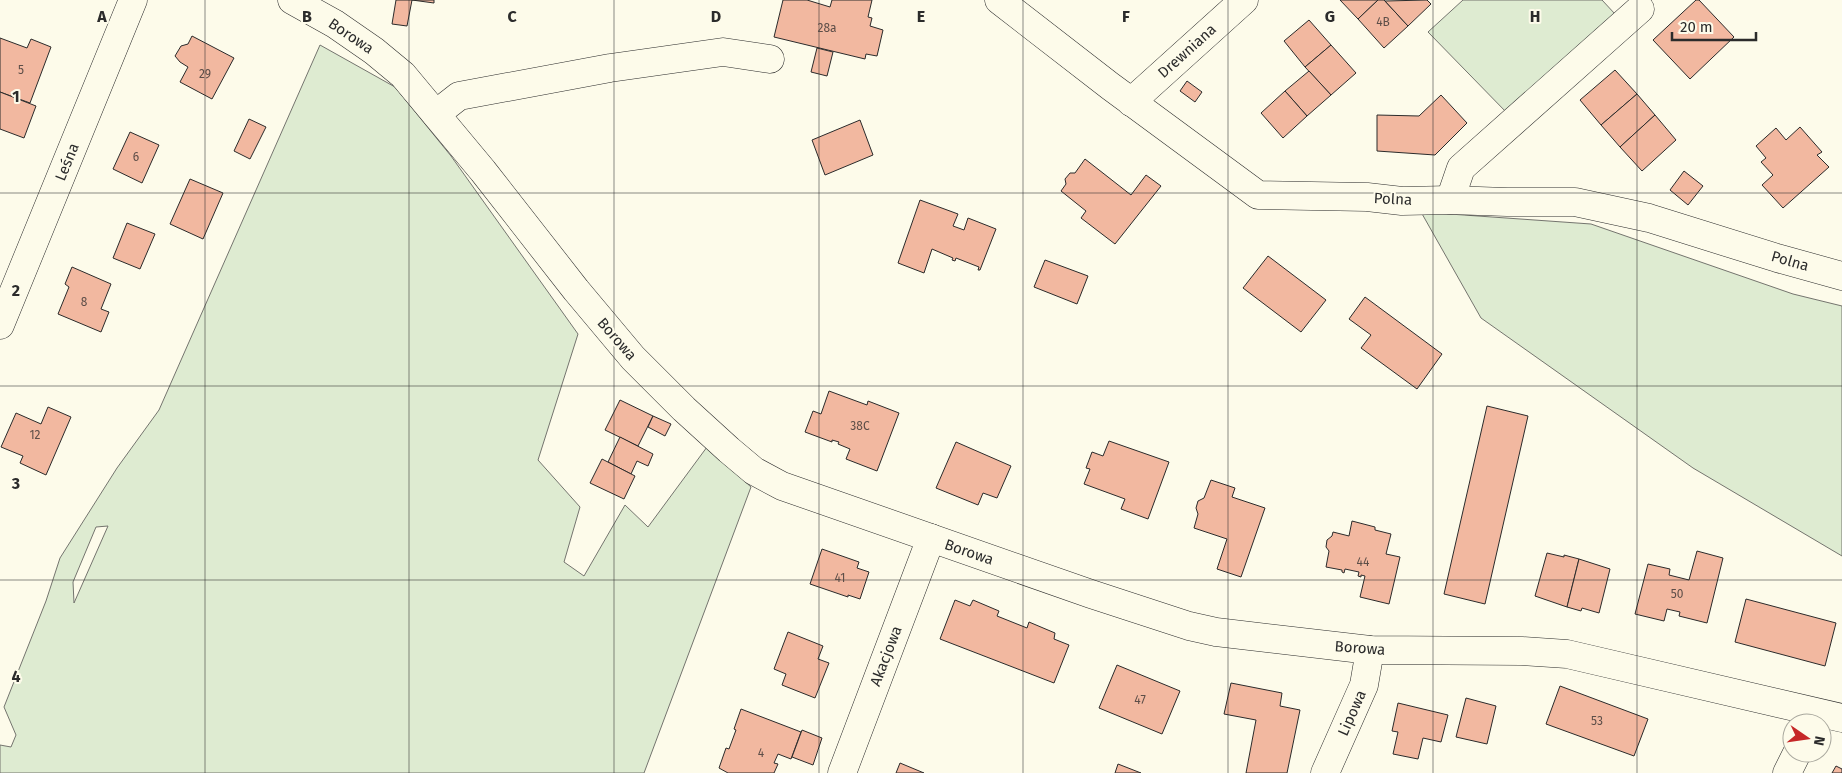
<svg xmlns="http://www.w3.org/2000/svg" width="1842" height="773" font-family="'Fira Sans',sans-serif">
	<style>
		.green { fill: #deebd1; stroke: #74746e; fill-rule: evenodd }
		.building { fill: #f2b8a0; stroke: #2b2b2b }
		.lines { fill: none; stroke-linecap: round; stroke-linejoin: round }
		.minor-casing { stroke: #2b2b2b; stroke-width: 29 }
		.minor { stroke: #fdfbea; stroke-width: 28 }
		.grid { fill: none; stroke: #2b2b2b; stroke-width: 1; stroke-opacity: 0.55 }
		.labels { text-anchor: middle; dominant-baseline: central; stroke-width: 4; stroke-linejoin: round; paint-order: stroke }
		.number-label { font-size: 12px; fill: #5d4e48 }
		.street-label { font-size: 15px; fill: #2b2b2b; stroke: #fdfbea }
		.grid-label { font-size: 16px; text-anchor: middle; font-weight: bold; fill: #2b2b2b; stroke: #fdfbea; stroke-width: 4; stroke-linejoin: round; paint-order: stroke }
	</style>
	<rect width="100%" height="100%" fill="#fdfbea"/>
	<g class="green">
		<path d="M1463,0h139l13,14 -107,100 -80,-82z"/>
		<path d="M320,45l75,42 56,69 127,178 -40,126 42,47 -16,55 20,14 41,-71 23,22 59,-80 44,40 -107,286h-644v-28l11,2 5,-12 -12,-28 42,-106 14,-43 57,-90 42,-58zM108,526l-34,77 -1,-21 23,-55z"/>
		<path d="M1421,212l170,12 202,70 49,12v250l-149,-88 -212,-150z"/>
	</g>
	<g class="building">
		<path d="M396,0h38v3l-22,-3 -5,26 -15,-2z"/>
		<path d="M783,0h24l23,7 2,-7h40l-4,17 4,1 -2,8 13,4 -6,26 -11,-2 -1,5 -91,-22z"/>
		<path d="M1340,0h38l-20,19z"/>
		<path d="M1378,0h6l24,26 -24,22 -26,-29z"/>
		<path d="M1427,0l4,4 -23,22 -23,-25z"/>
		<path d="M1696,0h3l35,37 -44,42 -37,-39z"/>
		<path d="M1309,20l22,25 -26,22 -21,-26z"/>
		<path d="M192,36l42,22 -22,41 -32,-17 8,-15 -8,-5 -5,-6 6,-10 7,-2z"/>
		<path d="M0,38l27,10 4,-9 20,8 -21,56 -30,-11z"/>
		<path d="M1331,45l25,28 -25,22 -26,-28z"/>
		<path d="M817,48l16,4 -6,24 -16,-4z"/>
		<path d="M1615,70l22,24 -36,31 -21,-25z"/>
		<path d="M1309,71l22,24 -24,21 -22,-25z"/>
		<path d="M1187,81l15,11 -7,10 -15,-11z"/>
		<path d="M1285,91l22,25 -24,22 -22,-25z"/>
		<path d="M0,92l36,14 -12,32 -24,-9z"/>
		<path d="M1637,94l18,21 -35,32 -19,-22z"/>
		<path d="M1441,95l26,28 -32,32 -58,-4v-36l42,1z"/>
		<path d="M1655,115l21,25 -34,31 -22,-24z"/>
		<path d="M249,119l17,8 -16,32 -16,-8z"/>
		<path d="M860,120l13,35 -48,20 -13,-35z"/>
		<path d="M1800,127l22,25 -5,3 12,12 -46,41 -21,-23 11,-10 -12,-13 5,-4 -10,-12 20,-18 10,12z"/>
		<path d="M130,132l29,13 -17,38 -29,-14z"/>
		<path d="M1085,159l46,36 15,-20 15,11 -46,58 -34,-26 5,-7 -25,-20 5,-7 -1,-5 5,-6h5z"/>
		<path d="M1684,171l19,15 -15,19 -18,-15z"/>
		<path d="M190,179l33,14 -20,46 -33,-15z"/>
		<path d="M920,200l38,14 -5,12 11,4 4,-12 28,11 -16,41h-2l1,-3 -23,-9 -1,3 -3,-1 1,-2 -21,-9 -8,24 -26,-10z"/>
		<path d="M127,223l28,11 -15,35 -27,-11z"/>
		<path d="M1268,256l58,44 -25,32 -58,-44z"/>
		<path d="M1045,260l43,16 -11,28 -43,-17z"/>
		<path d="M72,267l39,17 -10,25 8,3 -8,20 -43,-18 11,-27 -4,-3z"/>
		<path d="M1365,297l77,57 -25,35 -56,-41 10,-13 -22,-16z"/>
		<path d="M829,391l38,14 1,-4 31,12 -22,58 -31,-12 4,-10 -12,-5 1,-2 -7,-2v2l-27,-10 8,-21 8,3z"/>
		<path d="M620,400l33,16 -15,30 -33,-16z"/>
		<path d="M1487,406l41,10 -43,188 -41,-10z"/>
		<path d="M48,407l23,10 -25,58 -26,-12 3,-7 -22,-9 15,-34 25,11z"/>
		<path d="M653,416l18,8 -6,12 -17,-9z"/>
		<path d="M620,437l33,17 -5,12 -11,-5 -6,13 -23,-12z"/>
		<path d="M1109,441l60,21 -21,57 -27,-10 4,-10 -41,-15 6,-15 -4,-1 6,-16 11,4z"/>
		<path d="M956,442l55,24 -14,32 -14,-5 -5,12 -42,-17z"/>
		<path d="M602,459l33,17 -11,23 -34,-16z"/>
		<path d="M1211,480l24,8 -3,9 33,11 -24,69 -24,-8 10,-30 -33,-11 4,-14 -2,-6 2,-7 6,-3z"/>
		<path d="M1352,521l23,6v3l16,4 -5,20 14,3 -11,47 -29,-7 5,-21 -4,-1v2l-3,-1 1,-4 -14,-3 -1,4 -2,-1v-2l-16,-3 3,-16 -3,-4 1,-7 5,-4 1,-4 16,4z"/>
		<path d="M822,549l37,13 -2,6 12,4 -9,27 -12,-4v2l-38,-13z"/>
		<path d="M1697,551l26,7 -16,65 -28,-7 1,-4 -13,-3 -3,12 -29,-7 13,-50 22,5 -1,6 20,5z"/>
		<path d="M1547,553l17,4v-2l15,4 -12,48 -32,-11z"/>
		<path d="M1579,559l31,10 -11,44 -17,-5 -1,3 -14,-4z"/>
		<path d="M1746,599l90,24 -11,43 -90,-24z"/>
		<path d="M955,600l15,6 3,-6 26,11 -2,5 30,12 2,-6 26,11 -1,6 15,6 -15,38 -114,-44z"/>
		<path d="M788,632l35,14 -5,13 11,4 -14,35 -33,-13 4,-11 -12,-5z"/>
		<path d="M1117,665l63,26 -18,43 -63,-26z"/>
		<path d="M1231,683l51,10 -2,13 20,4 -13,63h-41l10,-53 -32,-6z"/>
		<path d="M1560,686l88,33 -14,37 -88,-32z"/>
		<path d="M1466,698l30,8 -9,38 -31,-7z"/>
		<path d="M1398,703l50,12 -7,27 -18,-4 -5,21 -25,-5 5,-22 -6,-1z"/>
		<path d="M741,709l60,23 -10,27 -13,-5 -4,9 4,1 -4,9h-46l-9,-5 7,-20 3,1 7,-19 -2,-1z"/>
		<path d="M802,730l20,8 -9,27 -21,-8z"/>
		<path d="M900,763l24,10h-28z"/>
		<path d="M1118,764l23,9h-26z"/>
		<path d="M1836,766l6,3v4h-10z"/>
	</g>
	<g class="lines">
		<g class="minor-casing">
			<g id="minor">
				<path d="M292,0l43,24 39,27 29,24 80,96 93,119 57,68 51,51 45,41 25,21 28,15 309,108 98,32 27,6 154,18 152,1 45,3 275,64"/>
				<path d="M999,0l111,86 148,109 109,2 35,4 48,-1 57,2h68l74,16 128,40 65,18"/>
				<path d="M1131,102l113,-102"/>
				<path d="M436,114l23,-18 151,-28 113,-16 47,7"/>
				<path d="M1450,200l11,-32 179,-159"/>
				<path d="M0,325l133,-325"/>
				<path d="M842,773l89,-235"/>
				<path d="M1325,773l39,-88 6,-35"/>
				<path d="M1787,773l10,-20"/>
			</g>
		</g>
		<use href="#minor" class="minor"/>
	</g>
	<path class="grid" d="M205,0v773M409,0v773M614,0v773M819,0v773M1023,0v773M1228,0v773M1433,0v773M1637,0v773M0,193h1842M0,386h1842M0,580h1842"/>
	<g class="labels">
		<g class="number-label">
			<text x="1383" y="22">4B</text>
			<text x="827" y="28">28a</text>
			<text x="21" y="70">5</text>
			<text x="205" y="74">29</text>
			<text x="136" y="157">6</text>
			<text x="84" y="302">8</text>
			<text x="860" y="426">38C</text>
			<text x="35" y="435">12</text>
			<text x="1363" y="562">44</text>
			<text x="840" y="578">41</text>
			<text x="1677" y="594">50</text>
			<text x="1140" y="700">47</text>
			<text x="1597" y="721">53</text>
			<text x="761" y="753">4</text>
		</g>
		<g class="street-label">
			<text transform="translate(351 36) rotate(34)">Borowa</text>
			<text transform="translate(1187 51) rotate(-42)">Drewniana</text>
			<text transform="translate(67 162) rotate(-68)">Leśna</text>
			<text transform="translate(1393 199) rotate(3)">Polna</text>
			<text transform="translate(1790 261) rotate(16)">Polna</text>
			<text transform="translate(617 339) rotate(49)">Borowa</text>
			<text transform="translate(969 552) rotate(19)">Borowa</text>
			<text transform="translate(1360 648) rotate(4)">Borowa</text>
			<text transform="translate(886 656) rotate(-69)">Akacjowa</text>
			<text transform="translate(1352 713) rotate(-66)">Lipowa</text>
		</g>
	</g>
	<g class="grid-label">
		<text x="102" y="22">A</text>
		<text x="307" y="22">B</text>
		<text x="512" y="22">C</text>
		<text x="716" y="22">D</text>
		<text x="921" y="22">E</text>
		<text x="1126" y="22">F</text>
		<text x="1330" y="22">G</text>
		<text x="1535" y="22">H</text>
		<text x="16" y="102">1</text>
		<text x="16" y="296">2</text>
		<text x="16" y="489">3</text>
		<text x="16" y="682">4</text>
	</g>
	<g transform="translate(1807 738) rotate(103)"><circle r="24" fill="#fdfbea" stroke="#a9a89e"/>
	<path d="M0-4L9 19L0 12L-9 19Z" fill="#c62828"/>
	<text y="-8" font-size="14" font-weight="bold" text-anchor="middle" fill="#2b2b2b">N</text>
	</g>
	<path d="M1672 32v8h84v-8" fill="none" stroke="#2b2b2b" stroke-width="2.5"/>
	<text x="1680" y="32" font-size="15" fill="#2b2b2b" stroke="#fdfbea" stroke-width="4" paint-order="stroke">20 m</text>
</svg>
